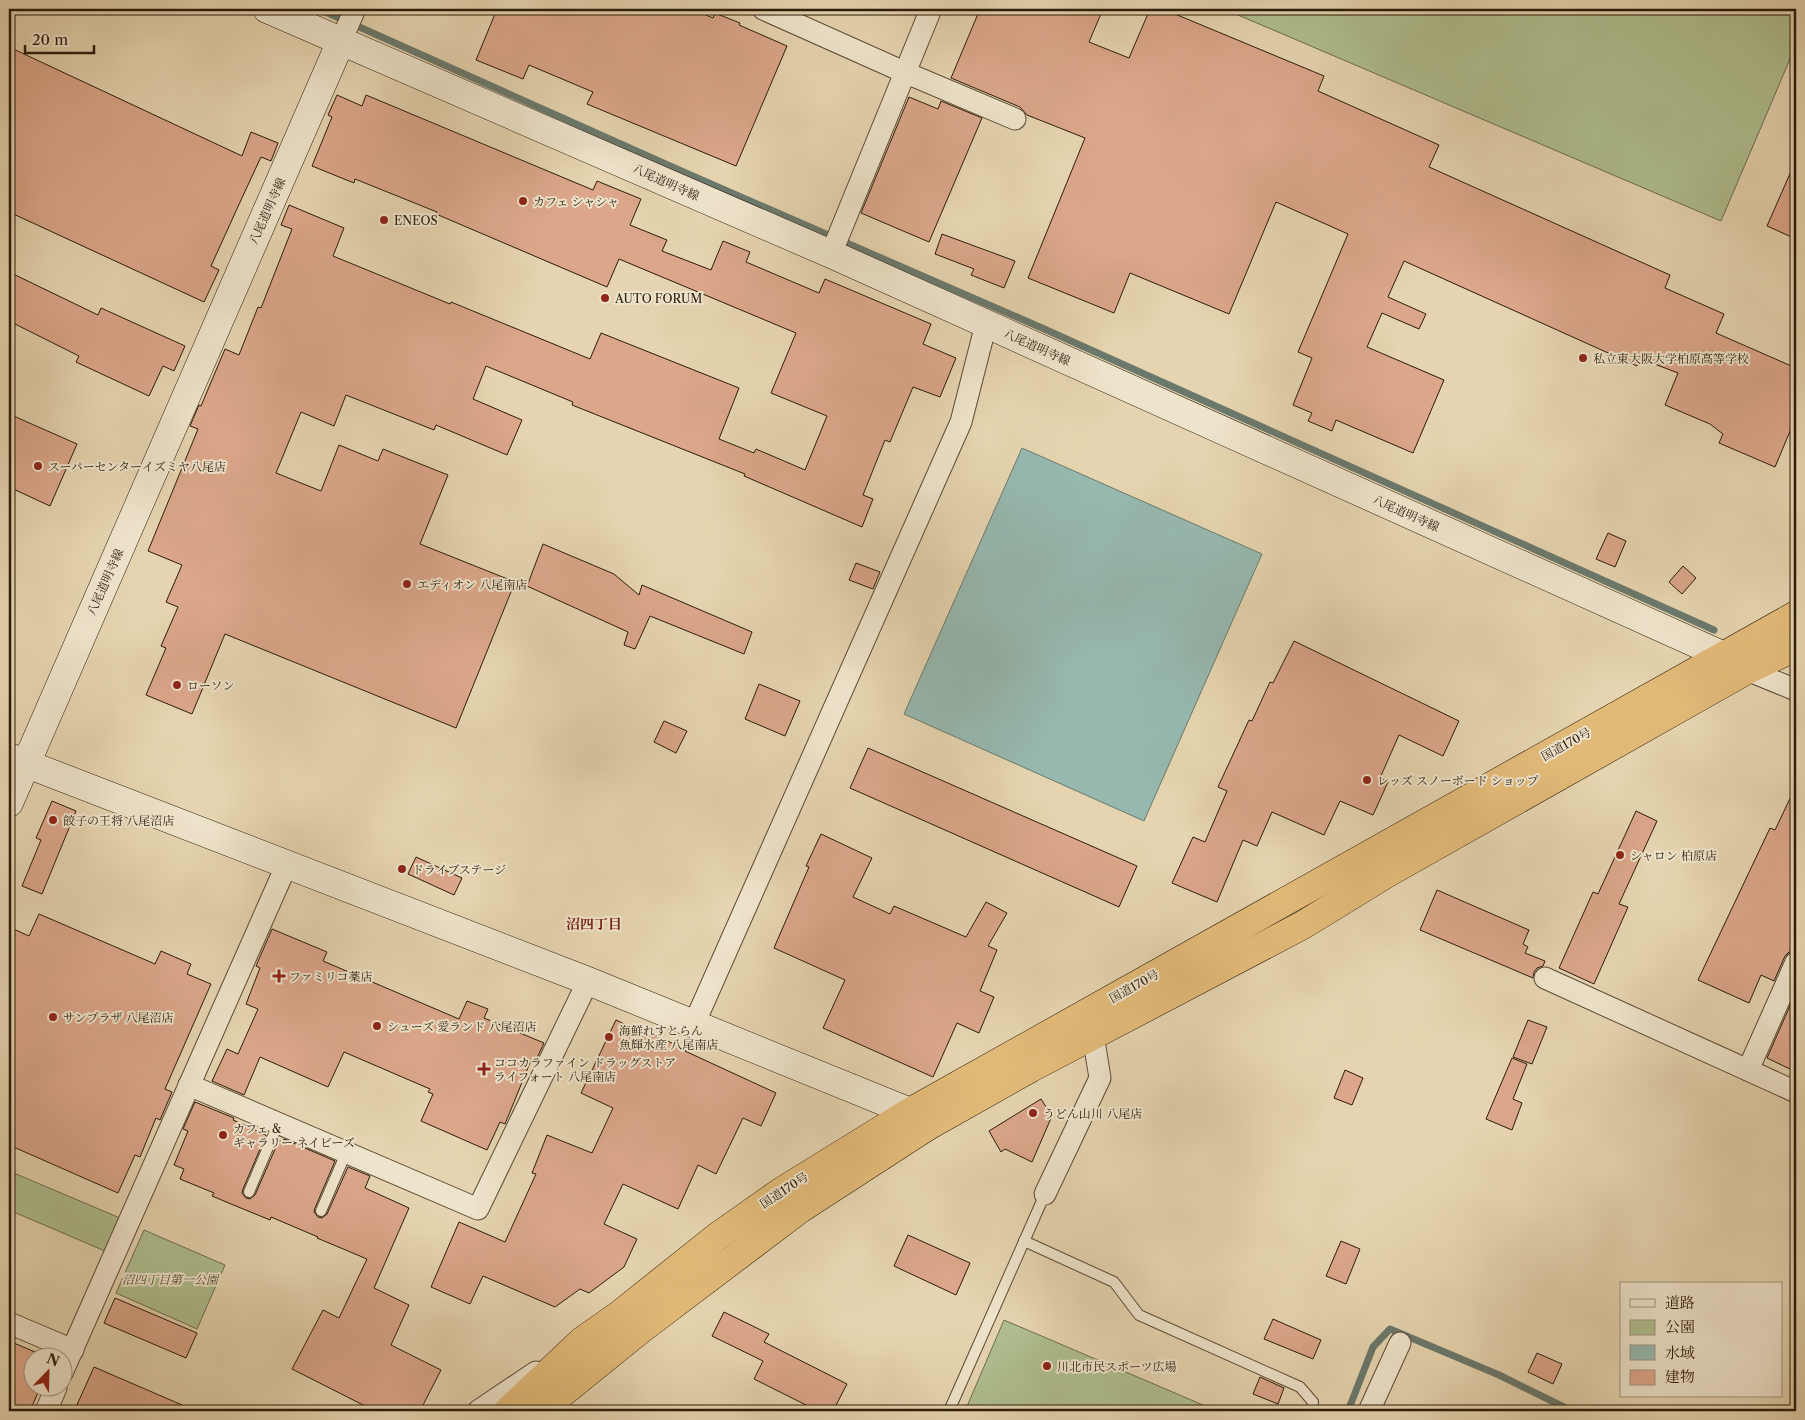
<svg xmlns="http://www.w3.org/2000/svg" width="1805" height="1420" font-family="'Libre Caslon Text','Noto Serif JP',serif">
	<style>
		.green { fill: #afbe8f; stroke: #6d6c4d }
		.water { fill: #96b8af; stroke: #6b796d }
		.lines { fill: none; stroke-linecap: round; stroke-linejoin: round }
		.stream { stroke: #6b796d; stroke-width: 7 }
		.building { fill: #dba68a; stroke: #2b1b0b }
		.lane-casing { stroke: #5a4934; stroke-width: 12 }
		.street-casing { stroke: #5a4934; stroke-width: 23 }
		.secondary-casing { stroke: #2b1b0b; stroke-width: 29 }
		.highway-casing { stroke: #2b1b0b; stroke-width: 29 }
		.lane { stroke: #eee3cb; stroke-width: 10 }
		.street { stroke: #eee3cb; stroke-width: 21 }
		.secondary { stroke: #eee3cb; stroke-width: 28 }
		.highway { stroke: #e2ba78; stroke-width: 28 }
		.poi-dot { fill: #8f2418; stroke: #eee3cb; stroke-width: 2 }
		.labels { text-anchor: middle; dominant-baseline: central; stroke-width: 4; stroke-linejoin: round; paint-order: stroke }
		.street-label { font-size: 12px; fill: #2b1b0b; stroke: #eee3cb }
		.poi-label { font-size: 12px; fill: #2b1b0b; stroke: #eee3cb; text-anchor: start }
		.park-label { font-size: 12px; font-style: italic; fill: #534c33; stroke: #eee3cb }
		.neighbourhood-label { font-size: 14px; font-weight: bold; fill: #7a1f14; stroke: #eee3cb }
	</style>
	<rect width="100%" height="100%" fill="#e5d4af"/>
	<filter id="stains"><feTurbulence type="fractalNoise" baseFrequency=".004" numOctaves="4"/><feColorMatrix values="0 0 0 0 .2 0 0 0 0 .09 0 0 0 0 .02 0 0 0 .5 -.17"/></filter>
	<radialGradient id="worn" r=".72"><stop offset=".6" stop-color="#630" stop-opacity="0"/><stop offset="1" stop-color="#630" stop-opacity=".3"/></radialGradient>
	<g class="green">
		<path d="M1224,9h572v36l-75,176z"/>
		<path d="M9,1171l111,47 -15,33 -96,-41z"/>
		<path d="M144,1230l81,35 -28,64 -81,-36z"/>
		<path d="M1004,1320l213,91h-252z"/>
	</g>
	<path class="water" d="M1022,448l240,106 -118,267 -240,-107z"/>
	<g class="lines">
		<g class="stream">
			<path d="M319,9l360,161 363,158 672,302"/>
			<path d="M1348,1411l25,-64 17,-18 109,46 73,36"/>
		</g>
	</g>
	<g class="building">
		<path d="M497,9h195l21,9 2,-5 25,10 -1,2 48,21 -51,120 -149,-62 6,-12 -64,-27 -6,14 -47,-19z"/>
		<path d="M980,9h123l-14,33 40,16 21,-49h13l161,67 -6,15 121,54 -10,22 241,108 -5,13 59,26 -8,19 80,35v49l-21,50 -56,-24 4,-9 -13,-10 -45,-19 13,-32 -39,-15 -2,8 -233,-105 -16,36 38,17 -7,15 -37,-16 -15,34 77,33 -31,73 -77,-33 -4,11 -24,-10 4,-8 -19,-8 19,-47 -14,-6 50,-118 -72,-32 -47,112 -99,-41 -16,40 -86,-35 57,-140 -58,-23 -7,-8 -69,-29z"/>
		<path d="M9,47l233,109 9,-24 27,11 -7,18 -10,-4 -20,43 -30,66 8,4 -15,32 -195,-90z"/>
		<path d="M337,95l25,11 4,-11 227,95 4,-9 44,18 -11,26 37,15 -5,11 49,19 12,-29 27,11 -4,10 73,31 6,-14 106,45 -8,20 33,14 -16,39 -27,-10 -23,55 -5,-2 -22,55 10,4 -11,28 -118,-51 1,-2 -173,-69 1,-3 -87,-36 -13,33 49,21 -15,35 -71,-30 -2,5 -88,-35 -12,31 -33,-14 -25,61 45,18 18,-46 39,16 5,-12 65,26 -28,69 95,38 -59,146 -231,-94 -33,80 -46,-19 20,-47 -5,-2 17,-39 -12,-5 16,-37 -34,-14 50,-122 -8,-3 9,-21 2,1 24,-57 14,6 19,-48 3,1 31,-79 -11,-4 8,-20 55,23 -11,28 117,48 1,-2 139,57 11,-26 138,55 -20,51 35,14 2,-4 49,21 22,-54 -56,-23 25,-60 -177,-74 -12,28 -171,-73 1,-2 -82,-33 -1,4 -42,-17 20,-49 -4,-2z"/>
		<path d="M909,97l29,12 3,-8 41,17 -53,124 -68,-29z"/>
		<path d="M1796,160v79l-29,-13z"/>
		<path d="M942,234l73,27 -11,27 -33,-13 3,-6 -39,-15z"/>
		<path d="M9,272l89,43 3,-7 84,38 -11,25 -11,-5 -14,30 -73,-34 3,-6 -70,-35z"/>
		<path d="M9,414l68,30 -27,62 -41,-19z"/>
		<path d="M1608,533l18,8 -11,26 -19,-8z"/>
		<path d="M543,544l71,30 25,21 3,-10 110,47 -8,22 -94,-38 -15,33 -11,-4 4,-13 -101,-46z"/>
		<path d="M856,563l24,9 -7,17 -24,-9z"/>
		<path d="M1683,566l13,12 -14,16 -13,-12z"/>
		<path d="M1294,641l165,80 -16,35 -44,-21 -19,43 8,4 -15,33 -33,-14 -16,34 -52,-23 -15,34 -14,-6 -26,62 -45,-19 21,-46 12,5 22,-51 -9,-4 31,-67 3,1 18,-39 3,1z"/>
		<path d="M759,684l41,17 -15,35 -40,-17z"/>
		<path d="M664,721l23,10 -11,22 -22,-11z"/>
		<path d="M868,748l269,118 -18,41 -269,-119z"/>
		<path d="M1796,786v164l-7,2 -4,4 -11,25 -13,-6 -12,28 -51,-23 72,-152 5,2z"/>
		<path d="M52,801l24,10 -34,83 -20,-8 19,-46 -5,-2z"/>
		<path d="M1636,811l21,10 -38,83 9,3 -34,77 -35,-16 34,-76 5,2z"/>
		<path d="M821,834l51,24 -19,39 37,17 4,-8 72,31 20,-35 21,11 -19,33 9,4 -17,41 14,6 -15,36 -22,-10 -24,54 -110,-49 22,-48 -71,-32 35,-81 -3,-1z"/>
		<path d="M416,857l46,21 -8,17 -46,-21z"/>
		<path d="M1437,890l92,40 -6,14 5,3 -3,6 20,8 -2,5 -6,2 -3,4 -1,6 -113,-48z"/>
		<path d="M39,914l116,50 6,-13 30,13 -4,10 24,10 -46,105 7,3 -12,28 -4,-2 -16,39 -5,-2 -17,38 -109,-48v-218l20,9z"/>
		<path d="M272,929l55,23 -4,9 136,58 8,-18 21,8 -4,9 60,25 -8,17 -4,-2 -27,66 -5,-2 -13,28 -66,-29 12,-27 -5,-2 2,-3 -86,-37 -16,35 -68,-30 -16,38 -32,-14 15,-32 11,5 20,-45 -12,-5 14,-36 -4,-2z"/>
		<path d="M1796,992v80l-29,-14z"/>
		<path d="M616,1020l31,15 2,-3 37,18 -1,1 91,42 -15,33 -18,-8 -27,56 -18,-9 -20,44 -55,-25 -19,40 33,15 -13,28 -35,26 -9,-4 -25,18 -72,-31 -13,28 -39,-17 28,-65 46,20 31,-68 -4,-1 15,-38 45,18 21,-45 -32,-15z"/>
		<path d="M1528,1020l19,7 -15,37 -19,-7z"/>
		<path d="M1512,1058l15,6 -14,35 9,4 -10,27 -26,-11z"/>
		<path d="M1345,1070l18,8 -11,27 -18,-7z"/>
		<path d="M1041,1099l11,17 -20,46 -27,-13 -4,3 -12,-21z"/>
		<path d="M195,1102l39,16 -1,2 33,15 -23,54 -1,4 4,5 4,1 5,-4 24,-55 3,2 2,-3 51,22 -20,47 -1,4 4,5 4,1 5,-4 21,-47 22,9 -5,12 44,20 -35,80 35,17 -18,40 50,25 -21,41h-45l-83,-42 31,-59 16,8 28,-59 -50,-21 1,-1 -47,-20 -1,3 -39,-16 -19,-8 2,-3 -34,-14 4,-10 -10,-4 14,-34 -5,-2z"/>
		<path d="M908,1235l62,28 -14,32 -62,-29z"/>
		<path d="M1341,1241l19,8 -14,35 -20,-8z"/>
		<path d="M115,1298l82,35 -11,25 -82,-35z"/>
		<path d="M724,1312l45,22 -5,8 83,42 -14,27h-15l-64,-32 9,-18 -51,-25z"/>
		<path d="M1273,1319l48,21 -8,19 -49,-20z"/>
		<path d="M9,1343l4,1 1,-1 35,15h-17v30h8l-10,23h-21z"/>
		<path d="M1537,1353l25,11 -9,20 -25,-12z"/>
		<path d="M94,1367l102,44h-110l-10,-4z"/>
		<path d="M1260,1377l24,11 -6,16 -25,-10z"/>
	</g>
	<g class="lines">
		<g class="lane-casing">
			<g id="lane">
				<path d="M249,1192l29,-68"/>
				<path d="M321,1211l25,-58"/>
				<path d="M1024,1241l90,41 25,33 161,72 13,15 -1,9"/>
				<path d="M949,1411l96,-217"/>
			</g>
		</g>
		<g class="street-casing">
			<g id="street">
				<path d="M763,9l141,63 111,47"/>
				<path d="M341,41l14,-32"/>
				<path d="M831,254l100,-245"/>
				<path d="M1747,670l49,20"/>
				<path d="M1545,978l251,114"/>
				<path d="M694,1024l267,-602 25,-98"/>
				<path d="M1748,1070l48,-108"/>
				<path d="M189,1085l289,124 110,-228"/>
				<path d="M1045,1194l55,-116 -7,-43"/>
				<path d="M9,1323l64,27"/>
				<path d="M62,1373l225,-509"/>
				<path d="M46,1411l10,-23"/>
				<path d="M478,1411l58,-39"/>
				<path d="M1369,1411l31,-68"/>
			</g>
		</g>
		<g class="secondary-casing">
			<g id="secondary">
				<path d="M267,9l564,245 893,402 16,10"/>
				<path d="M9,757l579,224 322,131 15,12"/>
				<path d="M9,803l332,-762"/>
			</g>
		</g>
		<g class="highway-casing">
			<g id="highway">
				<path d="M508,1411l74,-70 37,-26 99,-79 64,-45 128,-79 886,-497"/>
				<path d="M540,1411l100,-81 160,-121 128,-83 103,-58 272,-143 83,-51 361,-204 49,-23"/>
			</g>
		</g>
		<use href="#lane" class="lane"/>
		<use href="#street" class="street"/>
		<use href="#secondary" class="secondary"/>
		<use href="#highway" class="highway"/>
	</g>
	<g class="poi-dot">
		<circle cx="523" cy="201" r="5"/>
		<circle cx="384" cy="220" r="5"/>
		<circle cx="605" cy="298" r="5"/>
		<circle cx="1583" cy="358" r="5"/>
		<circle cx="38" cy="466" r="5"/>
		<circle cx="407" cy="584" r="5"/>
		<circle cx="177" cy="685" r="5"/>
		<circle cx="1367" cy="780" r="5"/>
		<circle cx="53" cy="820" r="5"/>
		<circle cx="1620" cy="855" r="5"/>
		<circle cx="402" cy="869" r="5"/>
		<path d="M276.5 968.5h5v5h5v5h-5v5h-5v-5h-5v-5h5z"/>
		<circle cx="53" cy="1017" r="5"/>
		<circle cx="377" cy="1026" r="5"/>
		<circle cx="609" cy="1037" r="5"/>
		<path d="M481.5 1061.5h5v5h5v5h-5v5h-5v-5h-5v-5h5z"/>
		<circle cx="1033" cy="1113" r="5"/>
		<circle cx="223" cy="1135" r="5"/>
		<circle cx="1047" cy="1366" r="5"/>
	</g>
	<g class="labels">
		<g class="street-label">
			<text transform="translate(666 182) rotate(24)">八尾道明寺線</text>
			<text transform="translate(267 211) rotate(-66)">八尾道明寺線</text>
			<text transform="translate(1037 347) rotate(24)">八尾道明寺線</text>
			<text transform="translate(1406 513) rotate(24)">八尾道明寺線</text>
			<text transform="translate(105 582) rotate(-66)">八尾道明寺線</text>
			<text transform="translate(1566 744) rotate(-29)">国道170号</text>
			<text transform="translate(1134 986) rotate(-29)">国道170号</text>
			<text transform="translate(784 1190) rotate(-33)">国道170号</text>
		</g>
		<g class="poi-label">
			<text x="533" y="201">カフェ シャシャ</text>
			<text x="394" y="220">ENEOS</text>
			<text x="615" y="298">AUTO FORUM</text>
			<text x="1593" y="358">私立東大阪大学柏原高等学校</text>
			<text x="48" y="466">スーパーセンターイズミヤ八尾店</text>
			<text x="417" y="584">エディオン 八尾南店</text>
			<text x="187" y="685">ローソン</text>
			<text x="1377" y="780">レッズ スノーボード ショップ</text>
			<text x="63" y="820">餃子の王将 八尾沼店</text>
			<text x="1630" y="855">シャロン 柏原店</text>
			<text x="412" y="869">ドライブステージ</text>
			<text x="289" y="976">ファミリコ薬店</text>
			<text x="63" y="1017">サンプラザ 八尾沼店</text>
			<text x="387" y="1026">シューズ 愛ランド 八尾沼店</text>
			<text x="619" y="1030">海鮮れすとらん<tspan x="619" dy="14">魚輝水産 八尾南店</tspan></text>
			<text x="494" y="1062">ココカラファイン ドラッグストア<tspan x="494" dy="14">ライフォート 八尾南店</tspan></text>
			<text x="1043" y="1113">うどん山川 八尾店</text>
			<text x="233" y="1128">カフェ &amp;<tspan x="233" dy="14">ギャラリー ネイビーズ</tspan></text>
			<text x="1057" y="1366">川北市民スポーツ広場</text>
		</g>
		<g class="park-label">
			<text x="170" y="1279">沼四丁目第一公園</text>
		</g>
		<g class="neighbourhood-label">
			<text x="594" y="924">沼四丁目</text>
		</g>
	</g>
	<rect width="1805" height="1420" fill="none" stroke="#e5d4af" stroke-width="30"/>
	<rect x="10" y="10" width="1785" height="1400" fill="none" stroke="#2b1b0b" stroke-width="2.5"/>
	<rect x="15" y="15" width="1775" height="1390" fill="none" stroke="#2b1b0b"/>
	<rect x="1620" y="1282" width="162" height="115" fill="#eee3cb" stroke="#a0937e"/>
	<rect x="1630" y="1299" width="25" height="8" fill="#eee3cb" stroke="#a0937e"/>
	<text x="1665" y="1308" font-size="15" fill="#2b1b0b">道路</text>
	<rect x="1630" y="1320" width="25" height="15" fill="#afbe8f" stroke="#a0937e"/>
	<text x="1665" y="1332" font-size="15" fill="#2b1b0b">公園</text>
	<rect x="1630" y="1345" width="25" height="15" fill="#96b8af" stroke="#a0937e"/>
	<text x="1665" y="1358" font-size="15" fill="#2b1b0b">水域</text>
	<rect x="1630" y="1370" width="25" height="15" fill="#dba68a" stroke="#a0937e"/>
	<text x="1665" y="1382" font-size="15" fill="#2b1b0b">建物</text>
	<g transform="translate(48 1372) rotate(23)"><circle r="24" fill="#eee3cb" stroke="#a0937e"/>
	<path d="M0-4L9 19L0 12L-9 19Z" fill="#8f2418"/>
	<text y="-8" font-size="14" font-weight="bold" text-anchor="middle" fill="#2b1b0b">N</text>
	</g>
	<path d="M25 45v8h69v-8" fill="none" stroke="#2b1b0b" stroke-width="2.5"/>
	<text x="32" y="45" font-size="15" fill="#2b1b0b" stroke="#eee3cb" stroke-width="4" paint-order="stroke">20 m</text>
	<rect width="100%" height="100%" filter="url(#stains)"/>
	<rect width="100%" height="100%" fill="url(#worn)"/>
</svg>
